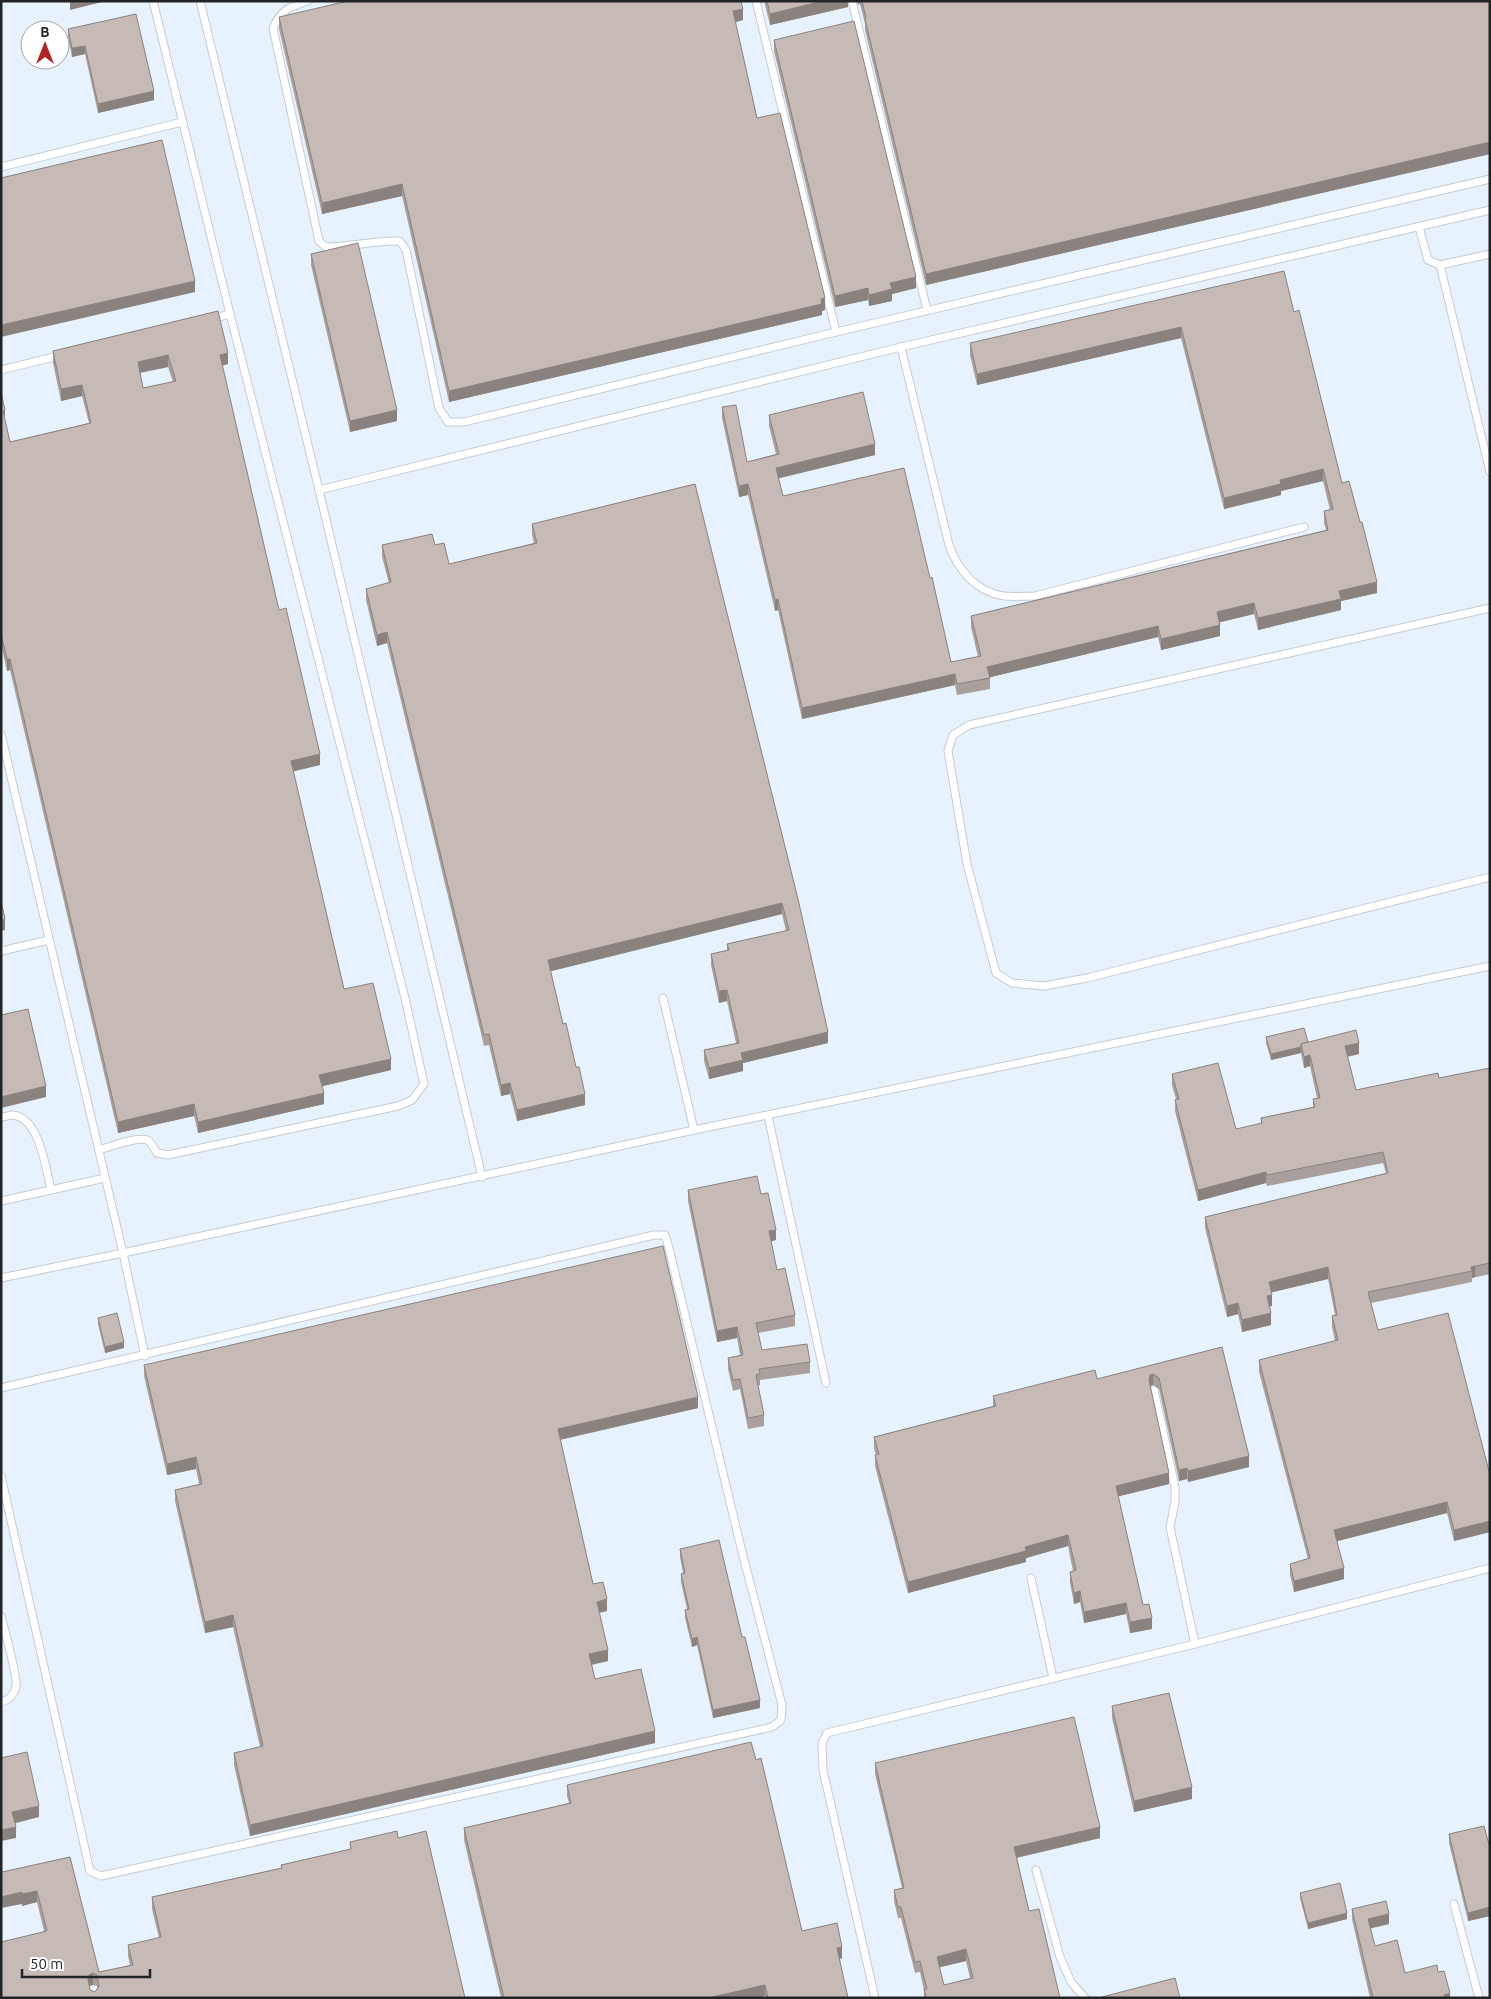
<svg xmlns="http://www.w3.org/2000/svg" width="1491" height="1999" font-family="Ubuntu,sans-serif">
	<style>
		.built { fill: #e7f2fd; fill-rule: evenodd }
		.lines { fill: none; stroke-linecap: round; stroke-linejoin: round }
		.lane-casing { stroke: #c5ccd4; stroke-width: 9 }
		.lane { stroke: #fff; stroke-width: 7 }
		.wall { fill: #a9a09d; fill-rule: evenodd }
		.shaded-wall { fill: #8a827f }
		.building { fill: #c5bab6; stroke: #8a827f; fill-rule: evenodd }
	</style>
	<rect width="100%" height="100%" fill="#f7fafd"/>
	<path class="built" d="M1,1h1489v1997h-1489zM30,30h30v30h-30z"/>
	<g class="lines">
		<g class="lane-casing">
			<g id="lane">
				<path d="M200,1l119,489 163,687"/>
				<path d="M308,1c-19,6 -27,9 -35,27l46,213 7,6c25,0 49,-7 74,-6l6,9 33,158 9,14h16l372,-90 654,-153"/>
				<path d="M756,1l80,331"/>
				<path d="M852,1l75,309"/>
				<path d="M1,167l181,-45"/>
				<path d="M1419,227l9,33 12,5 50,-11"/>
				<path d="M1440,265l50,207"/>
				<path d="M211,319l19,-5"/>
				<path d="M901,347l48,198c9,25 27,47 55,51 10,1 21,0 31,0l269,-69"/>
				<path d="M1,370l61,-15"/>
				<path d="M319,490l582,-143 589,-137"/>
				<path d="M1490,608l-521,117 -16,10 -5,16 19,113 29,109 16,10 32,3 43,-8 403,-101"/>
				<path d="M1,734l122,519 22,103"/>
				<path d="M1,951l48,-11"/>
				<path d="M663,998l31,132"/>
				<path d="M768,1116l58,267"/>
				<path d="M1,1117c4,0 9,-2 12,-2 27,3 33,55 38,75"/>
				<path d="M99,1150c11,-3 37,-14 48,-10 4,1 7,9 10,13l11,2 230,-49 14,-6 12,-16 -19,-86 -175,-684 -77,-313"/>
				<path d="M1,1201l104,-23"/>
				<path d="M1,1278l122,-25 571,-123 796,-164"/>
				<path d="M1,1388l653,-153h11l4,13 73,304 40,153 -1,15 -9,7 -671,149 -11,-5 -89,-395"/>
				<path d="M1154,1390l21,97v15l-5,25 25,117"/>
				<path d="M1031,1578l22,100"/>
				<path d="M1,1616c3,12 17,61 15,70 -1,8 -7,14 -15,16"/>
				<path d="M1036,1870l24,87 11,25 14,16"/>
				<path d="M1454,1904l25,94"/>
				<path d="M875,1998l-52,-228 -1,-27 5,-10 368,-89 295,-76"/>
			</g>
		</g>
		<use href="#lane" class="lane"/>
	</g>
	<g class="wall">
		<path d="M764,1h84v6l-78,18z"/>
		<path d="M857,1h633v153l-564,131 -61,-255v-6l-5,-20 -2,1z"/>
		<path d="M279,17l464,3 -8,2 22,96 68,192 -3,1v4l-373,87 -47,-206 -80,18 -43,-185z"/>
		<path d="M68,29l86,71 -56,13 -13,-59 -13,3 -4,-19z"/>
		<path d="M774,40l142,248 -24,6v7l-23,5 -1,-6 -33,7 -61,-256z"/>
		<path d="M311,254l86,167 -47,11 -39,-167z"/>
		<path d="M218,311l10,53 -6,2 57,244 41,155 -27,6 51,218 47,81 -69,16 2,18 -126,29 -4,-17 -76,17 -108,-463 -3,1 -6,-27v-252l4,29 5,21 79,-19 -7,-27 -21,5 -8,-38v-12zM168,367l5,15 -30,6 -3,-15z"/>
		<path d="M1294,312l48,171 35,110 -36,8v9l-83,20 -4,-16 -34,8v14l-59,14 -3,-13 -168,40v12l-33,6 -2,-10 -153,34 -24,-109 -3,1 -27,-116 -9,2 -17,-79v-11l25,55 29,-8 -7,-28v-11l106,40 -97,23 5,18 147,82 21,84 27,-5 -7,-30v-11l355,-86 -2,-7v-12l6,-1 -7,-29 -42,10v4l-57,14 -43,-171 -204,47 -7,-30v-12z"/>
		<path d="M695,484l133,559 -85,20v8l-34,8 -5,-18v-11l32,-7 -9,-42 -8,2 -8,-38v-11l16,-4v-6l59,-13 -4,-17 -232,57 13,53 22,81 -68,16 -7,-27 -9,2 -12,-51 -5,1 -97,-403 -10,3 -11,-46v-11l23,-6 -7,-26v-12l67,19 85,-21 -2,-8v-11z"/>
		<path d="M1266,1037l42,5 51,12 -12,3 9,33 83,-12 51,-10v206l-18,4v4l-101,21 7,27 112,145v57l-36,9 -7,-28 -110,28 7,38 -50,13 -4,-17v-11l18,-5 -49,-187v-12l76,-19 -3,-14v-11l3,-1 -7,-36 -56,13v14h-3l2,19 -29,7 -4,-18 -11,3 -22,-89v-11l181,-44 -3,-10 -116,23 -1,-3 -68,18 -23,-90v-11l1,-1 -4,-14v-11l64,55 25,-5v-6l52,-11v-8l4,-1 -7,-32 -6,2 -3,-15 -30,7 -5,-17z"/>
		<path d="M688,1190l73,4 15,46 -5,1 6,29 18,45v11l-37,7 4,17 48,12v11l-50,7v5l-2,1 6,29v11l-16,3 -8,-40 -7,2 -5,-22v-11l12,-3 -3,-17 -20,4 -29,-141z"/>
		<path d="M98,1318l26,30 -19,5 -7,-29z"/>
		<path d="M1222,1347l27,120 -61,15 -1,-3 -8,2 -20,-92 -6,-4 -3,1 19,98 -51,12 25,109 9,24 -22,4 -4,-19 -42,9 -4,-21 -6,2 -4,-21v-11l3,-1 -5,-25 -42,12v4l-118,31 -33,-127v-11h1l-2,-7v-11l119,-31v-10l104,-17z"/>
		<path d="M144,1365l554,43 -138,32 33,144 14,27 -8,2 9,48 -16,4 3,14 60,64 -405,93 -16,-71v-12l26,-6 -27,-120 -28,6 -30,-132v-11l24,-6 -3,-15 -29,6 -23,-99z"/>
		<path d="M680,1549l80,159 -47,10 -16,-73 -5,2 -7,-29v-8l2,-1 -6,-27v-8l2,-1 -3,-16z"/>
		<path d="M1112,1706l80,93 -58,13 -22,-94z"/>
		<path d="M756,1760l46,171 40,27 -3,1 9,39h-83v-2l-8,2h-256l-37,-158v-12l105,-25 -2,-7v-11z"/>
		<path d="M875,1763l225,75 -83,20 12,53 31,87h-136v-8l-4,-18 -5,1 -14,-55h-3l-4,-17v-11l8,-2 -27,-114zM966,1961l4,17 -26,7 -5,-18z"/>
		<path d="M1449,1834l41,14v68l-22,5 -19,-78z"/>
		<path d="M398,1838l67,160h-464l43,-67 -7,-29 -15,4v-2l-20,-32 68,-15 29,115 31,-7 -2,-9v-11l31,-7 -7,-29v-12l129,-29v-3l69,-16v-7zM93,1985l4,1v3l-2,3 -5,-2 -1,-4z"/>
		<path d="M1300,1893l47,26 -39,10 -8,-31z"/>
		<path d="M1352,1909l37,15 -18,4 4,18 30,27 33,-1 12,26h-80l-18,-79z"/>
	</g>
	<g class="shaded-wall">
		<path d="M73,1h33l-36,9v-8z"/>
		<path d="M823,1h25v6l-78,18v-11z"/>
		<path d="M743,9v11l-10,3v-12z"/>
		<path d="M85,46v8l-13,3v-9z"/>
		<path d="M154,91v9l-56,13v-9z"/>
		<path d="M1490,142v12l-564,131v-11z"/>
		<path d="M402,184v12l-80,18v-11z"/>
		<path d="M916,277v11l-24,6v7l-23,5v-11l21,-12z"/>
		<path d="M195,281v11l-194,45v-12z"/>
		<path d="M868,288v12l-33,7v-11z"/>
		<path d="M825,298v12l-3,1v4l-373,87v-11z"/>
		<path d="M1181,327v11l-204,47v-11z"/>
		<path d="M228,353v11l-8,2v-11z"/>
		<path d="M168,355v12l-30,6v-11z"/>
		<path d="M82,385v11l-21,5v-12z"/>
		<path d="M5,410v11l-2,-10z"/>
		<path d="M397,410v11l-47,11v-11z"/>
		<path d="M875,444v11l-99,24v-11z"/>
		<path d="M1323,469v12l-42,10v4l-57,14v-11l56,-18z"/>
		<path d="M748,484v11l-9,2v-11z"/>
		<path d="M1377,582v11l-36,8v9l-83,20v-12l81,-27z"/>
		<path d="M778,599v11l-3,1v-11z"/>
		<path d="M1254,603v11l-37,9v-11z"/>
		<path d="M1220,625v11l-59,14v-11z"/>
		<path d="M1158,626v11l-171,41v-11z"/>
		<path d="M387,632v11l-10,3v-11z"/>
		<path d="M7,659h3v11l-3,1z"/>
		<path d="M955,674v11l-153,34v-11z"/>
		<path d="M320,754v11l-29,7v-11z"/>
		<path d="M782,903v11l-234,58v-12z"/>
		<path d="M5,919v11l-4,1v-11z"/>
		<path d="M727,990v11l-8,2v-12z"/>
		<path d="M828,1032v11l-85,20v8l-34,8v-11l32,-15z"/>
		<path d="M1359,1043v11l-14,3v-11z"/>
		<path d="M1301,1047v6l-30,7v-6z"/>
		<path d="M1310,1055v11l-6,2v-11z"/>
		<path d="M391,1059v11l-72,17v-12z"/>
		<path d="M510,1083v11l-9,2v-11z"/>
		<path d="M46,1086v11l-45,11v-11z"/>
		<path d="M324,1093v11l-126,29v-11z"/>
		<path d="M585,1094v11l-68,16v-11z"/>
		<path d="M194,1104v12l-76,17v-11z"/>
		<path d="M1266,1172v11l-68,18v-11z"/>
		<path d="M776,1230v10l-7,2v-11z"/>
		<path d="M1475,1266v11l-3,1v-7l-1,-4z"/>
		<path d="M1328,1267v12l-59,14v-11z"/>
		<path d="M1272,1295v11l-5,1v-11z"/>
		<path d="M1238,1303v11l-11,3v-11z"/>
		<path d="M1271,1313v12l-29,7v-12z"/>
		<path d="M737,1327v11l-20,4v-11z"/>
		<path d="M124,1342v6l-19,5v-6z"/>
		<path d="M1153,1374v11l-3,1 -1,-6 1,-5z"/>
		<path d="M698,1397v11l-140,32v-11z"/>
		<path d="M1249,1456v11l-61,15v-11z"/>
		<path d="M196,1457v12l-29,6v-11z"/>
		<path d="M1187,1468v11l-8,2v-11z"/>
		<path d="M1169,1473v11l-53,13v-11z"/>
		<path d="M1447,1502v11l-113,29v-12z"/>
		<path d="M1490,1521v11l-36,9v-11z"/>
		<path d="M1068,1535v11l-42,12v4l-118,31v-11l117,-35z"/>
		<path d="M1344,1568v11l-50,13v-11z"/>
		<path d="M1080,1591v11l-6,2v-11z"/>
		<path d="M607,1599v12l-10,2v-11z"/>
		<path d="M1126,1603v11l-42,9v-11z"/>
		<path d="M233,1615v12l-28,6v-11z"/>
		<path d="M1152,1618v11l-22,4v-11z"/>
		<path d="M697,1637v8l-5,2v-8z"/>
		<path d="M608,1650v11l-19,4v-11z"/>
		<path d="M760,1700v8l-47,10v-8z"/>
		<path d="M655,1731v12l-405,93v-11z"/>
		<path d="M1192,1787v12l-58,13v-11z"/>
		<path d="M39,1806v11l-27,7v-12z"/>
		<path d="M16,1827v11l-15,3v-11z"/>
		<path d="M1100,1827v11l-86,20v-11z"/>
		<path d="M37,1891v11l-15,4v-12z"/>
		<path d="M22,1892v12l-21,4v-11z"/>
		<path d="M1490,1907v9l-22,5v-8z"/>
		<path d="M1347,1913v6l-39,10v-6z"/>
		<path d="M1389,1914v10l-21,5v-10z"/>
		<path d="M842,1947v11l-5,2v-12z"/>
		<path d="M966,1949v12l-29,7v-11z"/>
		<path d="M93,1973v12l-4,1 -1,-7 1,-4z"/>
		<path d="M765,1985v11l-8,2h-49z"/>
		<path d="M1450,1993v5h-6v-3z"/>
	</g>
	<g class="building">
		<path d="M348,1h393l2,8 -10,2 24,107 23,-5 45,185 -4,1 1,5 -373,87 -47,-207 -80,19 -43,-186z"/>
		<path d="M767,1h56l-53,13z"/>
		<path d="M862,1h628v141l-564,132 -61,-255 1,-1z"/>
		<path d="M136,14l18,77 -56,13 -13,-58 -13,2 -4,-19z"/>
		<path d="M854,21l62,256 -26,6 2,6 -23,6 -1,-7 -33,8 -61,-256z"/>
		<path d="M162,140l33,141 -194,44v-147z"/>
		<path d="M358,243l39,167 -47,11 -39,-167z"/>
		<path d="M1284,271l10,41 5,-2 43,173 7,-2 11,41h2l15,60 -38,9 2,8 -83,19 -4,-15 -37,9 3,13 -59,14 -3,-13 -171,41 3,11 -33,6 -2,-10 -153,34 -24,-109 -3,1 -27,-116 -9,2 -17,-79 14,-2 11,57 32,-8 -10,-39 94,-23 12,52 -99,24 7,28 121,-28 26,110 2,-1 19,85 30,-6 -10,-40 357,-86 -4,-19 9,-2 -10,-40 -43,11 1,4 -57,14 -43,-171 -204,47 -7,-31z"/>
		<path d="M218,311l10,42 -8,2 59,255 7,-2 34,146 -29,7 53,228 29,-6 18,76 -72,16 5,18 -126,29 -4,-18 -76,18 -108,-463h-3l-6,-26v-241l4,18 -2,1 7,31 81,-19 -9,-38 -21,4 -8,-38zM168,355l8,26 -33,7 -5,-26z"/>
		<path d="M695,484l103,415 30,133 -87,21 2,7 -34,8 -5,-18 35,-7 -12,-53 -8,1 -8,-37 18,-4 -2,-6 62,-14 -7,-27 -234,57 15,64 3,-1 10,44h3l6,27 -68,16 -7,-27 -9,2 -12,-51 -5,1 -97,-403 -10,3 -11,-46 25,-7 -9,-37 50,-11 3,11 9,-2 5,21 88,-21 -5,-19z"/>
		<path d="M1,901l4,18 -4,1z"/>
		<path d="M28,1009l18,77 -45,11v-82z"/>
		<path d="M1304,1028l4,14 -7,2v3l-30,7 -5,-17z"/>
		<path d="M1356,1030l3,13 -14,3 11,44 82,-17 1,5 51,-10v195l-19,4 1,4 -104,21 10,38 70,-17 42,162v46l-36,9 -7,-28 -113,28 10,38 -50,13 -4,-17 20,-6 -51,-198 79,-20 -6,-24 5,-1 -9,-48 -59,15 3,13 -5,1 4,17 -29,7 -4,-17 -11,3 -22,-89 183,-44 -5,-21 -116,23 -1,-3 -68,18 -23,-90 4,-1 -7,-25 46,-11 18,66 26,-6 -1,-5 54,-11 -2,-8 7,-1 -10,-43 -6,2 -3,-13z"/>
		<path d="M757,1176l4,18 7,-1 8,37 -7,1 8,39 8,-2 10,47 -39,8 6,27 45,-6 3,18 -51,7 1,5 -4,1 8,40 -16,3 -8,-39 -7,1 -5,-22 15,-3 -6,-28 -20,4 -29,-141z"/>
		<path d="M663,1246l35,151 -140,32 35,155 10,-2 4,17 -10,3 11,48 -19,4 6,25 46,-10 14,62 -405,94 -16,-72 29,-7 -30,-131 -28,7 -30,-132 27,-6 -6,-27 -29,7 -23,-99z"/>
		<path d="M117,1313l7,29 -19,5 -7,-29z"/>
		<path d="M1222,1347l27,109 -61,15 -1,-3 -8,2 -20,-92 -6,-4 -3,1 -1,5 20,93 -53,13 27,119 6,-1 3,14 -22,4 -4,-19 -42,9 -4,-21 -6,2 -4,-21 6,-2 -8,-35 -43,12 1,4 -118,31 -33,-127 4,-1 -5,-17 122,-31 -3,-10 102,-26 2,9z"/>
		<path d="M719,1540l23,97h3l15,63 -47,10 -16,-73 -5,2 -7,-29 4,-1 -8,-35 4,-1 -5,-24z"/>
		<path d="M1169,1693l23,94 -58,14 -22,-95z"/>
		<path d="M1074,1717l26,110 -86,20 15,64 10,-2 21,89h-134l-2,-9h3l-7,-28 -5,1 -14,-55h-3l-4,-17 10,-2 -29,-125zM966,1949l7,29 -29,7 -7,-28z"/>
		<path d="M751,1742l5,18 5,-2 41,173 35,-8 5,24 -5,1 11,50h-80l-3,-13 -57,13h-204l-40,-170 107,-25 -4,-18z"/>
		<path d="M27,1752l12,54 -27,6 4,15 -15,3v-72z"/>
		<path d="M1484,1826l6,22v59l-22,6 -19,-79z"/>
		<path d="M397,1831l1,7 28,-7 39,167h-464v-56l46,-11 -10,-40 -15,3v-2l-21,5v-27l1,2 68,-15 29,115 34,-7 -5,-20 33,-8 -9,-40 130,-29 -1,-3 70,-16 -1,-7zM93,1973l4,2 2,11 -4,6 -5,-2 -2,-11 1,-4z"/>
		<path d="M1340,1883l7,30 -39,10 -8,-30z"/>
		<path d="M1386,1901l3,13 -21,5 7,27 22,-6 8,33 32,-8 1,7 6,-1 6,22 -6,2 1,3h-72l-21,-89z"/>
		<path d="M1175,1978l5,20h-77l-1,-1z"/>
	</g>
	<rect width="1491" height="1999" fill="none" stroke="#212427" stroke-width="5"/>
	<g transform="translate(45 45)"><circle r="24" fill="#ffffff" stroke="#a6a7a9"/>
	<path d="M0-4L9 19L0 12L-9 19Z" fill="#b22222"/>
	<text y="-8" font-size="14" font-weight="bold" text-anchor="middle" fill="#212427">B</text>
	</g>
	<path d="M22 1969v8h128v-8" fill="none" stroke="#212427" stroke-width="2.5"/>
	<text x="30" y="1969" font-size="15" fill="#212427" stroke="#ffffff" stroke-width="4" paint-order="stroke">50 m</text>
</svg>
